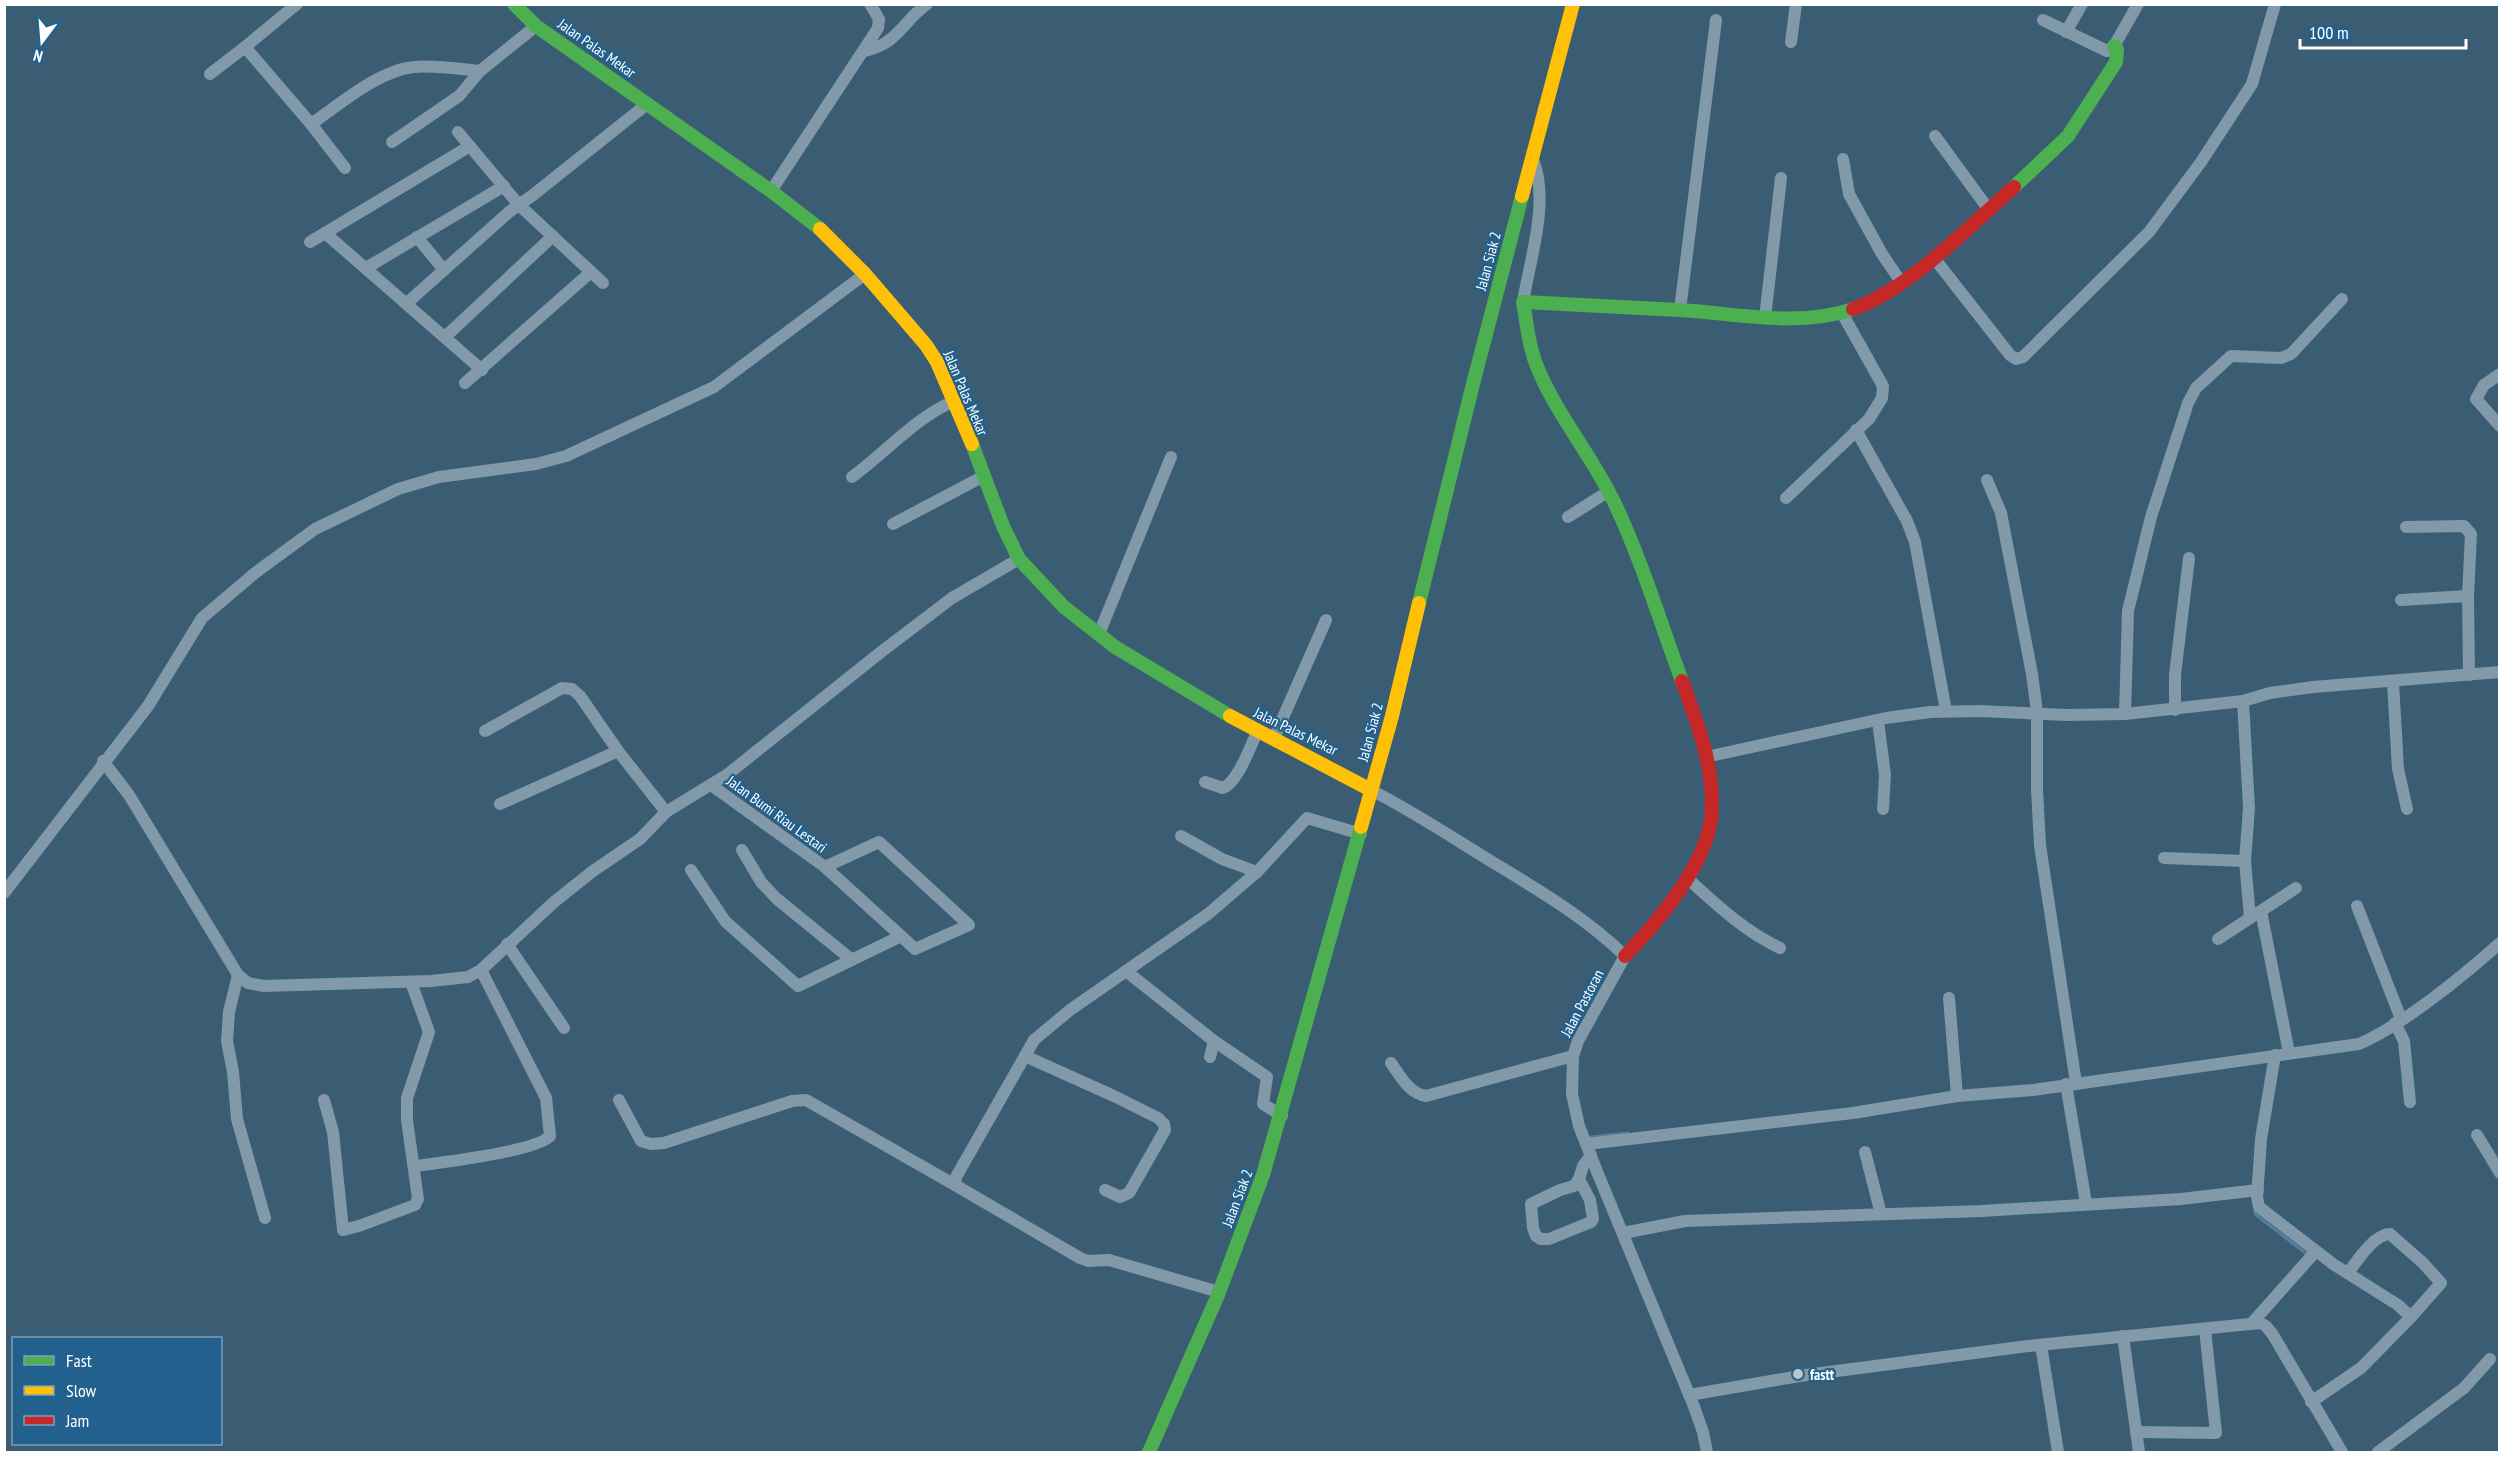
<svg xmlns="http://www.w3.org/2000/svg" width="2504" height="1457" font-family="'PT Sans Narrow',sans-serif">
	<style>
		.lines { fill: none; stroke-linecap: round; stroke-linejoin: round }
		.stream { stroke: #547f9c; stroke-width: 3 }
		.street { stroke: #8199a9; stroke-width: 12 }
		.fast { stroke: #4caf50; stroke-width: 14 }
		.slow { stroke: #ffc107; stroke-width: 14 }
		.jam { stroke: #c62828; stroke-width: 14 }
		.poi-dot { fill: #bac6ce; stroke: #22618d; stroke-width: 2 }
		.labels { text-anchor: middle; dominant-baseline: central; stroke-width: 4.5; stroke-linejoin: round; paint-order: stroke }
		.street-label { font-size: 15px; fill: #fff; stroke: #22618d }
		.poi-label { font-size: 15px; font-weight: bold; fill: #fff; stroke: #22618d; text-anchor: start }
	</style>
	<rect width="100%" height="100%" fill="#3a5d74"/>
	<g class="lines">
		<g class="stream">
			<path d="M1591,1137l37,-4"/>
			<path d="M2255,1207v7l53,41"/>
		</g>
		<g class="street">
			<path d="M297,4l-52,43 66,77"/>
			<path d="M2043,20l64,31 7,-5 24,-42"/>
			<path d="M2066,32l16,-28"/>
			<path d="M1791,42l5,-38"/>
			<path d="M864,51c34,-7 37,-28 63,-47"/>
			<path d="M210,74l35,-27"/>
			<path d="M458,132l61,73 84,78"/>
			<path d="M1935,136l54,74"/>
			<path d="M392,142l67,-46 21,-25"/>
			<path d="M1843,159l6,35 33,60 19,28"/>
			<path d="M345,168l-34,-44c28,-19 68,-54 103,-57 21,-2 44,2 66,4l56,-45"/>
			<path d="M771,191l107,-163 1,-9 -9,-15"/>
			<path d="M325,233l157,137"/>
			<path d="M417,237l27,33"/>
			<path d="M310,242l160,-96"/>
			<path d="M1934,258l76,97 6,4 7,-2 126,-125 52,-70 51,-78 23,-80"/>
			<path d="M366,268l138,-82"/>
			<path d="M1523,302c7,-43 26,-98 11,-140"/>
			<path d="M407,303l102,-91 24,-17 114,-91"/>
			<path d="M1680,310l36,-290"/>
			<path d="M1765,318l16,-140"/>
			<path d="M445,337l108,-101"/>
			<path d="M2500,374l-16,11 -8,14 24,27"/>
			<path d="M465,383l126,-111"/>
			<path d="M1856,430l51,91 8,21 31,169"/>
			<path d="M852,477c34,-25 63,-59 102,-76"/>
			<path d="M1987,480l14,33 31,161 5,38v77l3,56 36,238"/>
			<path d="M1786,498l83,-79 13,-21 1,-12 -41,-73"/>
			<path d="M1568,517l41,-26"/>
			<path d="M893,524l89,-47"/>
			<path d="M2406,527l58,-1 7,8 -3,62 1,79"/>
			<path d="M2401,600l67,-4"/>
			<path d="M1099,634l72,-177"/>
			<path d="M2393,682l5,87 9,40"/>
			<path d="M2175,710v-35l14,-117"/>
			<path d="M2125,714l3,-103 23,-94 37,-114 8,-15 35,-32 50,2 10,-4 51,-55"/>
			<path d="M1878,721l7,54 -2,34"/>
			<path d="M485,731l77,-43 10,1 8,7 38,55 48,61"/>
			<path d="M1274,738l52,-118"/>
			<path d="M1706,757l180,-39 44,-6 49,-1 89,4 57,-1 118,-13 27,-8 43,-6 187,-15"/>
			<path d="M103,761l26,34 109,180 10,8 16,3 167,-5 37,-4 13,-7 73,-68 39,-31 47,-32 26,-27 62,-38 153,-122 71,-54 67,-39"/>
			<path d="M1205,782l18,6c15,-6 28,-43 35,-58"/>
			<path d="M1371,790c43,22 82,48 123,73 46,28 92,55 131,93l-47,85 -5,15 -1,38 7,32 19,48 95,230 10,28 4,20"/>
			<path d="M500,804l118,-53"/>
			<path d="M1181,836l41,23 35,13"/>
			<path d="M742,850l19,32 16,17 75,61"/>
			<path d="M2164,858l81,3 4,-53 -6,-107"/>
			<path d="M2245,861l5,57"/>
			<path d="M825,867l54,-25 90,83 -54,24 -14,-13"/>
			<path d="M691,870l34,51 73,65 103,-50 -76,-69 -114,-82"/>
			<path d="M1687,878c30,27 57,53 93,70"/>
			<path d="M4,893l144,-187 54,-88 53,-45 60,-44 83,-40 41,-12 97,-13 30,-8 148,-69 151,-113"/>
			<path d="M2357,906l44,113"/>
			<path d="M2261,911l28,142"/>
			<path d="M2218,939l78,-51"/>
			<path d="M507,944l57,84"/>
			<path d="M1126,971l88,70 -4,16"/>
			<path d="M238,975l-9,37 -2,29 6,31 4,47 28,99"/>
			<path d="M1949,998l8,98"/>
			<path d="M2395,1023l9,18 6,61"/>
			<path d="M1214,1041l53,36 -4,27 19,12"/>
			<path d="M2275,1055l-14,84 -4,58 2,10 74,57 65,41 13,12 -50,51 -50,34"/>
			<path d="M1025,1056l91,41 42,21 6,6 1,6 -36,63 -9,4 -15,-7"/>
			<path d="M1391,1063c10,14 18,30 35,33l147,-40"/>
			<path d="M2066,1084l20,119"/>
			<path d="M324,1100l9,32 10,98 16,-4 56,-21 3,-6 -11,-79v-22l22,-66 -18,-50"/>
			<path d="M619,1100l22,41 10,3 13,-1 128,-42 14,-1 149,85"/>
			<path d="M2477,1135l23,38"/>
			<path d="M1587,1144l266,-31 104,-17 76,-6 326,-46c44,-19 104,-68 141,-101"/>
			<path d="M1865,1152l16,62"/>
			<path d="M415,1166c24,-3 122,-15 135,-30l-4,-38 -65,-128"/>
			<path d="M1579,1179l11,21 3,19 -2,3 -42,17h-8l-5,-3 -3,-8 -2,-24 29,-14 14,-4 5,-7 4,-13 8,-11"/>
			<path d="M1623,1233l62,-12 296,-10 200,-12 77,-9"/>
			<path d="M2348,1273c9,-12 26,-39 42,-39l33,29 18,20 -30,34"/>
			<path d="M1219,1292l-110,-32 -21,1 -8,-3 -125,-73 1,-8 78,-137 36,-30 138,-96 49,-42 50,-54 54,16"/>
			<path d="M2252,1323l64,-72"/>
			<path d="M2123,1336l16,116"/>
			<path d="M2041,1345l17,107"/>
			<path d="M1689,1395l117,-20 222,-29 232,-23 6,3 7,9 69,117"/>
			<path d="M2136,1432l80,1 -11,-104"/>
			<path d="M2378,1452l86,-64 26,-29"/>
		</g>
		<g class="fast">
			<path d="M514,4l22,22 235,165 49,38"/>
			<path d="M2014,187l54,-51 48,-74 1,-13 -3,-3"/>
			<path d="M972,444l31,82 16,33 45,48 51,40 115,69"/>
			<path d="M1419,603l54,-219 49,-188"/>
			<path d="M1682,681c-22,-59 -40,-120 -67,-177 -22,-47 -57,-87 -77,-135 -9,-21 -11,-44 -15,-67 52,3 104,5 156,8 56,3 119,18 174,-1"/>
			<path d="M1149,1452l69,-157 45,-120 98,-348"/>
		</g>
		<g class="slow">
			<path d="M1522,196l51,-192"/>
			<path d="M820,229l45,45 61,71 11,17 35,82"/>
			<path d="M1230,716l141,74"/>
			<path d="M1361,827l31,-111 27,-113"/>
		</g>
		<g class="jam">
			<path d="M1853,309c55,-19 117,-83 161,-122"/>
			<path d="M1625,956c32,-33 81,-91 86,-138 5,-47 -13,-94 -29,-137"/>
		</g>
	</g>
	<circle class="poi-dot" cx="1798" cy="1374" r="6"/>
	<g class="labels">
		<g class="street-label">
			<text transform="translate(597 48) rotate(35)">Jalan Palas Mekar</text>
			<text transform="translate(1488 261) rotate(-75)">Jalan Siak 2</text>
			<text transform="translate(966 393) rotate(67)">Jalan Palas Mekar</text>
			<text transform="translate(1296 731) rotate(26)">Jalan Palas Mekar</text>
			<text transform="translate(1370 732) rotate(-75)">Jalan Siak 2</text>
			<text transform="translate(777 814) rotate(36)">Jalan Bumi Riau Lestari</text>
			<text transform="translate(1582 1003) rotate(-62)">Jalan Pastoran</text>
			<text transform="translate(1237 1198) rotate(-69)">Jalan Siak 2</text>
		</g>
		<g class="poi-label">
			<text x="1810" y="1374">fastt</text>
		</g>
	</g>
	<rect width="2504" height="1457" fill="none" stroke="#ffffff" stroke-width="12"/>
	<rect x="12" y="1337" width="210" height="108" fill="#22618d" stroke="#7aa0bb" stroke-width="1.5"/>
	<rect x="24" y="1356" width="30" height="9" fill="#4caf50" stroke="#7aa0bb" stroke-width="1.5"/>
	<text x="66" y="1367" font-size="18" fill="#ffffff">Fast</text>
	<rect x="24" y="1386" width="30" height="9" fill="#ffc107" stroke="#7aa0bb" stroke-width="1.5"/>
	<text x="66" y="1397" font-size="18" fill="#ffffff">Slow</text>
	<rect x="24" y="1416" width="30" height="9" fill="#c62828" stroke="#7aa0bb" stroke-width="1.5"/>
	<text x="66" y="1427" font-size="18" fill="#ffffff">Jam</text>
	<g transform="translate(42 42) rotate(196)" stroke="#22618d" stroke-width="4.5" paint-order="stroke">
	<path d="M0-4.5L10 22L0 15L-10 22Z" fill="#ffffff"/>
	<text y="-9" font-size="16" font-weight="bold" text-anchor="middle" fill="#ffffff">N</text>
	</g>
	<path d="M2300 39v9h166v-9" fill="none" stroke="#ffffff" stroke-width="3"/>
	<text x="2309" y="39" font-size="18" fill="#ffffff" stroke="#22618d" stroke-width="4.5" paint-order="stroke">100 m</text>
</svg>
